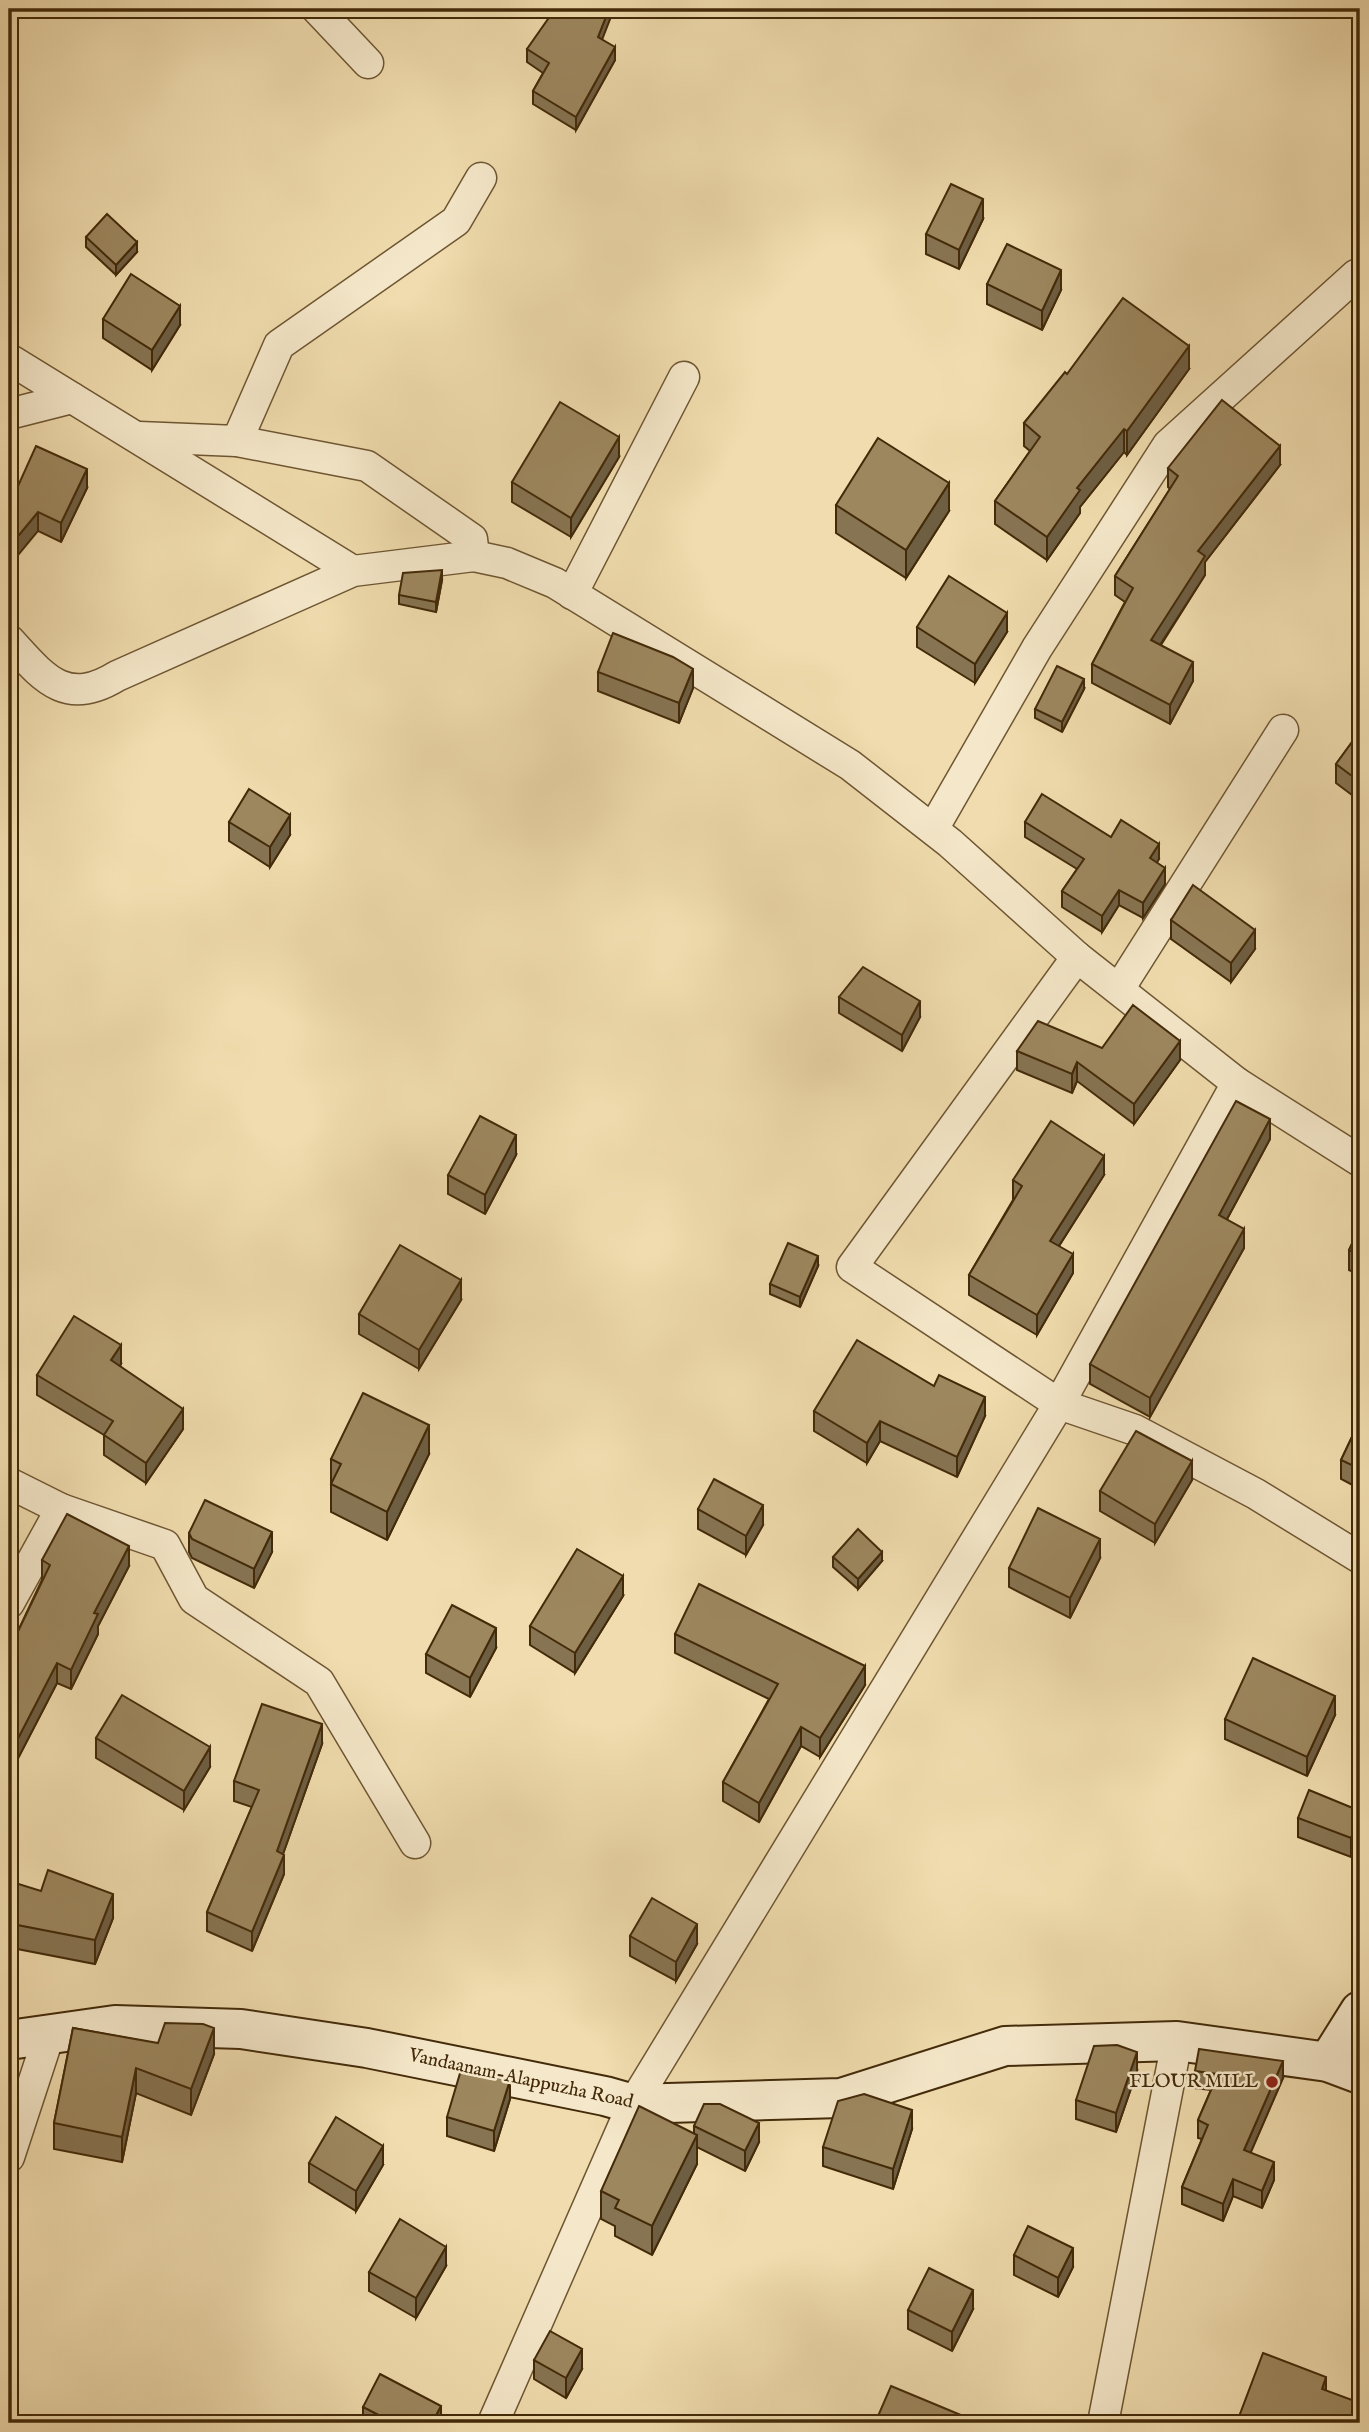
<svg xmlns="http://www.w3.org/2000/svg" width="1369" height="2432" font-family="'IM FELL English',serif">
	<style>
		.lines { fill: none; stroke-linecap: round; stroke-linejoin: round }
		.street-casing { stroke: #6e5632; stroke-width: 33 }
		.secondary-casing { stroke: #432a09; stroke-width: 42 }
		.street { stroke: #f5e8ca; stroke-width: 30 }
		.secondary { stroke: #f5e8ca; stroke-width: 38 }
		.wall { fill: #877452; stroke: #432a09; stroke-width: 2 }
		.shaded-wall { fill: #6e5e42; stroke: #432a09; stroke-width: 2 }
		.building { fill: #9d875f; stroke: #432a09; stroke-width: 2 }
		.poi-dot { fill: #8f2418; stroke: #f5e8ca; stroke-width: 2.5 }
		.labels { text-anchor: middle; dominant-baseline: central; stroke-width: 5; stroke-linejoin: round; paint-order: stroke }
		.street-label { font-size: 19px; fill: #432a09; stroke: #f5e8ca }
		.poi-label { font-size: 19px; fill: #432a09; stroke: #f5e8ca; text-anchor: end }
	</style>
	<rect width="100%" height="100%" fill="#f0dcae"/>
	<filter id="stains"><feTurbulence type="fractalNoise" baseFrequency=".00286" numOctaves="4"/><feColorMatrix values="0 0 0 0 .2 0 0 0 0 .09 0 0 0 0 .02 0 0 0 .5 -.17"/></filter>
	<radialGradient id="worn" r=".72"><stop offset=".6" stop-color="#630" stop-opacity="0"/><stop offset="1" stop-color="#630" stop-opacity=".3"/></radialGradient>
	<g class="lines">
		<g class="street-casing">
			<g id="street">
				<path d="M317,9l51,54"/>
				<path d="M9,359l344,212"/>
				<path d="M9,414l63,-16"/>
				<path d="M139,437l98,4 130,25 105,73 2,17"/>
				<path d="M237,441l42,-96 177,-124 25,-43"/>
				<path d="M572,594l112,-217"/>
				<path d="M9,640c34,37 56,68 108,36l236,-105 121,-15 33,7 48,20 295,182 100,78 127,114 160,126 123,78"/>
				<path d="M933,829l104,-181 131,-203 188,-170 4,3"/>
				<path d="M1077,957l-225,310 207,137 76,26 121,64 104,64"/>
				<path d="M1119,989l164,-259"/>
				<path d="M9,1483l52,26 104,36 29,54 125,83 96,161"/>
				<path d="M9,1603l52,-94"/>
				<path d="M9,2157l40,-122"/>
				<path d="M493,2423l140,-319 426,-700 178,-321"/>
				<path d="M1103,2423l74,-382"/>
			</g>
		</g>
		<g class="secondary-casing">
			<g id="secondary">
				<path d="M9,2040l106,-15 126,4 126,19 238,48 28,8 208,-6 164,-52 172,-5 151,21 32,12"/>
				<path d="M1328,2062l32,-51"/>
			</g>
		</g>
		<use href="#street" class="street"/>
		<use href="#secondary" class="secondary"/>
	</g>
	<g class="wall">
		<path d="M602,40l13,20 -39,70 -43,-26v-13l10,-18 -16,-11v-13z"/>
		<path d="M983,219l-24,50 -33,-15v-20z"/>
		<path d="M86,237l51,15 -21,23 -30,-28z"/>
		<path d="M987,284l74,6 -19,40 -55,-26z"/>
		<path d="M103,319l77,6 -28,45 -49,-32z"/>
		<path d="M1189,369l-62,86 -3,-3 -44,55v6l-33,47 -52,-36v-23l35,-50 -6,-5v-23l43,-49z"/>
		<path d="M619,457l-48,80 -59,-35v-20z"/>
		<path d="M1280,465l-75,97v13l-44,70 32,36 -23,43 -78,-41v-19l33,-62 -10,-7v-19l55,-87 -2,-2v-19z"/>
		<path d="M87,488l-26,54 -23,-11 -29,-25z"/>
		<path d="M836,505l113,6 -43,67 -70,-45z"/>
		<path d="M442,580l-6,32 -37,-8v-9z"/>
		<path d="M917,627l90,5 -32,51 -58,-36z"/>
		<path d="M598,672l95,16 -14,35 -81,-32z"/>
		<path d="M1084,689l-22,43 -27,-14v-9z"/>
		<path d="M1360,731v70l-24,-18v-19z"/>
		<path d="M229,822l61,13 -20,32 -41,-26z"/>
		<path d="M1025,822l86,15 48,22 -2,3 8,22 -22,34 -24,-13 -17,27 -40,-25v-16l15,-22 -52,-32z"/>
		<path d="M1171,920l84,29 -24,33 -60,-43z"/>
		<path d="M839,997l81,20 -18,34 -63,-38z"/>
		<path d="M1102,1048l78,12 -46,64 -57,-43 -5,12 -55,-23v-19z"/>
		<path d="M1270,1139l-43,80 17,29 -94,169 -60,-33v-20z"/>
		<path d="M516,1155l-31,59 -37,-20v-19z"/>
		<path d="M1104,1175l-45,71 14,27 -36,62 -68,-40v-20l44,-75v-20z"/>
		<path d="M1360,1227v48l-11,-5v-20z"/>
		<path d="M818,1266l-18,41 -30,-13v-10z"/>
		<path d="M461,1300l-42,69 -60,-35v-20z"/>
		<path d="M121,1364l-1,2 63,63 -37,54 -42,-28v-20l-67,-40v-20z"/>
		<path d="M814,1411l171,5 -28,61 -77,-36 -13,22 -53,-32z"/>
		<path d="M1360,1420v69l-19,-10v-19z"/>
		<path d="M429,1454l-42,86 -56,-28v-53z"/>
		<path d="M1192,1480l-37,63 -55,-32v-20z"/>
		<path d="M698,1509l65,16 -17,30 -48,-26z"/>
		<path d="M189,1533l83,19 -18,36 -62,-30 -3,-6z"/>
		<path d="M833,1557l49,4 -24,28 -25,-22z"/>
		<path d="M1100,1558l-30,60 -61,-31v-19z"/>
		<path d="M42,1560l87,6 -31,60v8l-27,55 -14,-6 -44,85 -4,-2v-116l33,-70z"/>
		<path d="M623,1596l-48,77 -45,-28v-19z"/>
		<path d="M675,1634l190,51 -45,72 -19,-11 -42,76 -36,-21v-19l46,-83 -94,-46z"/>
		<path d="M496,1648l-26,49 -44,-24v-19z"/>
		<path d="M1335,1715l-28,61 -82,-37v-20z"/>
		<path d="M96,1738l114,29 -26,43 -88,-52z"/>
		<path d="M322,1744l-39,110 1,20 -32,77 -45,-20v-19l45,-105 -18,-6v-20z"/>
		<path d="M1360,1811v23l-9,23 -53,-20v-19z"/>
		<path d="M9,1881l104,37 -18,46 -78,-15 -6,22h-2z"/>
		<path d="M630,1936l67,8 -21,37 -46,-25z"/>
		<path d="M73,2028l141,26 -23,61 -55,-22 -14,69 -68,-13v-26z"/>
		<path d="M1137,2071l-21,61 -40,-13v-19z"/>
		<path d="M1195,2071l88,7 -33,75 24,27 -12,28 -29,-12 -10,25 -41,-17v-17l20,-48 -4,-1v-18l13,-30 -16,-2z"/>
		<path d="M510,2099l-16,52 -47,-15v-19z"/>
		<path d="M694,2126l65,16 -14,29 -48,-24v17l-45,91 -37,-19v-10l-14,-7v-28l93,-57z"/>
		<path d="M912,2129l-19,60 -70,-23v-19z"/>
		<path d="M309,2163l74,2 -27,46 -47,-29z"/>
		<path d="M1014,2255l59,12 -15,30 -44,-22z"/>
		<path d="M446,2266l-30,52 -47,-27v-19z"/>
		<path d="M973,2309l-21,42 -44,-22v-19z"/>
		<path d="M534,2360l48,9 -16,29 -32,-19z"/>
		<path d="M363,2407l78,16h-78z"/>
	</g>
	<g class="shaded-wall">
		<path d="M609,9h5l-16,41v-13z"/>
		<path d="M615,47v13l-39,70v-13z"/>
		<path d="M983,199v20l-24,50v-19z"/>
		<path d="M137,242v10l-21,23v-10z"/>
		<path d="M1061,270v20l-19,40v-19z"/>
		<path d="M180,306v19l-28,45v-20z"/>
		<path d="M1189,346v23l-62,86v-24z"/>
		<path d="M1124,429v23l-44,55v6l-33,47v-23l30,-49z"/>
		<path d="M619,437v20l-48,80v-19z"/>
		<path d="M1280,446v19l-75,97v13l-54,84v-19l47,-89z"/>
		<path d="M87,469v19l-26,54v-19z"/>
		<path d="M949,483v28l-43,67v-28z"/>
		<path d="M38,512v19l-29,35v-19z"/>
		<path d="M442,570v10l-6,32v-10z"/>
		<path d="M1007,613v19l-32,51v-19z"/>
		<path d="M1193,662v19l-23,43v-19z"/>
		<path d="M693,669v19l-14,35v-20z"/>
		<path d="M1084,679v10l-22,43v-10z"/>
		<path d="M290,815v20l-20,32v-20z"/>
		<path d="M1159,844v15l-9,14v-15z"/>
		<path d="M1165,868v16l-22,34v-15z"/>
		<path d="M1119,890v15l-17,27v-16z"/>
		<path d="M1255,930v19l-24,33v-19z"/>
		<path d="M920,1001v16l-18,34v-16z"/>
		<path d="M1180,1041v19l-46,64v-20z"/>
		<path d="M1077,1062v19l-5,12v-19z"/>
		<path d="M1270,1119v20l-51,95v-19z"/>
		<path d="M516,1135v20l-31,59v-19z"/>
		<path d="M1104,1156v19l-54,85v-19z"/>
		<path d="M1244,1229v19l-94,169v-19z"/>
		<path d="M1073,1254v19l-36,62v-20z"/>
		<path d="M818,1256v10l-18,41v-10z"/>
		<path d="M461,1280v20l-42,69v-19z"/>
		<path d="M121,1345v19l-10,16v-20z"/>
		<path d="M985,1397v19l-28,61v-20z"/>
		<path d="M183,1409v20l-37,54v-20z"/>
		<path d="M880,1421v20l-13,22v-20z"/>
		<path d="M429,1425v29l-42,86v-28z"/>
		<path d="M1192,1461v19l-37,63v-19z"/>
		<path d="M763,1505v20l-17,30v-19z"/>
		<path d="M272,1532v20l-18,36v-19z"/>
		<path d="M1100,1539v19l-30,60v-20z"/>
		<path d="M129,1546v20l-31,60v8l-27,55v-19l23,-57z"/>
		<path d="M882,1552v9l-24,28v-10z"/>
		<path d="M623,1576v20l-48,77v-20z"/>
		<path d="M496,1628v20l-26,49v-19z"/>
		<path d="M57,1663v20l-44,85v-20z"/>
		<path d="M865,1666v19l-45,72v-19z"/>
		<path d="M1335,1696v19l-28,61v-19z"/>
		<path d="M322,1724v20l-45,127v-20z"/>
		<path d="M801,1727v19l-42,76v-19z"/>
		<path d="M210,1747v20l-26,43v-19z"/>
		<path d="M1360,1814v20l-9,23v-19z"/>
		<path d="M284,1855v19l-32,77v-19z"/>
		<path d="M113,1894v24l-18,46v-24z"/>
		<path d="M697,1924v20l-21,37v-19z"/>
		<path d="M17,1925v24l-6,22v-24z"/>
		<path d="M214,2028v26l-23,61v-26z"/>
		<path d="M1137,2052v19l-21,61v-19z"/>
		<path d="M1283,2061v17l-39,90v-18z"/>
		<path d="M136,2068v25l-14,69v-25z"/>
		<path d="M510,2080v19l-16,52v-20z"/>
		<path d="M912,2110v19l-19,60v-20z"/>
		<path d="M759,2123v19l-14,29v-20z"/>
		<path d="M697,2135v29l-45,91v-29z"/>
		<path d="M383,2146v19l-27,46v-20z"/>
		<path d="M1274,2162v18l-12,28v-17z"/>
		<path d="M1233,2179v17l-10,25v-17z"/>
		<path d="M446,2247v19l-30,52v-20z"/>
		<path d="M1073,2248v19l-15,30v-19z"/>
		<path d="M973,2290v19l-21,42v-19z"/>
		<path d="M582,2349v20l-16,29v-20z"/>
		<path d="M1326,2377v25l-4,-13z"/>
		<path d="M441,2406v17h-9z"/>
	</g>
	<g class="building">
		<path d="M555,9h54l-11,28 17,10 -39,70 -43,-26 16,-28 -22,-14z"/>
		<path d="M951,184l32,15 -24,51 -33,-16z"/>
		<path d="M107,214l30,28 -21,23 -30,-28z"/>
		<path d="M1007,244l54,26 -19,41 -55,-27z"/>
		<path d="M131,274l49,32 -28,44 -49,-31z"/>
		<path d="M1123,298l66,48 -62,85 -3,-2 -47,59 3,2 -33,47 -52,-36 45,-64 -16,-14 41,-51 2,2z"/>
		<path d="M1222,400l58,46 -82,105 7,5 -54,84 42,22 -23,43 -78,-41 41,-76 -18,-12 63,-100 -10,-8z"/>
		<path d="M560,402l59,35 -48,81 -59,-36z"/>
		<path d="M878,438l71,45 -43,67 -70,-45z"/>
		<path d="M36,446l51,23 -26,54 -23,-11 -29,35v-41z"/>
		<path d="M442,570l-6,32 -37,-7 4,-22z"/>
		<path d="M949,576l58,37 -32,51 -58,-37z"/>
		<path d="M613,633l60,24 20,12 -14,34 -81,-31z"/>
		<path d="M1057,666l27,13 -22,43 -27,-13z"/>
		<path d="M1360,731v51l-24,-18z"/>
		<path d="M249,789l41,26 -20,32 -41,-25z"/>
		<path d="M1042,794l69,43 10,-17 38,24 -9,14 15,10 -22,35 -24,-13 -17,26 -40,-25 22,-32 -59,-37z"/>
		<path d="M1193,885l62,45 -24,33 -60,-43z"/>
		<path d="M863,967l57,34 -18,34 -63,-38z"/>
		<path d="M1133,1005l47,36 -46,63 -57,-42 -5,12 -55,-23 21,-30 64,27z"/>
		<path d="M1236,1101l34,18 -51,96 25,14 -94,169 -60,-34z"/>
		<path d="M480,1116l36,19 -31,60 -37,-20z"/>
		<path d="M1051,1121l53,35 -54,85 23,13 -36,61 -68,-40 53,-89 -9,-6z"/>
		<path d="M1360,1227v29l-11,-6z"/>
		<path d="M788,1243l30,13 -18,41 -30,-13z"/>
		<path d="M400,1245l61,35 -42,70 -60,-36z"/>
		<path d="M74,1316l47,29 -10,15 72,49 -37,54 -42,-28 9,-14 -76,-46z"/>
		<path d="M857,1340l77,46 5,-11 46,22 -28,60 -77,-36 -13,22 -53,-32z"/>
		<path d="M363,1393l66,32 -42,87 -56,-28 10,-20 -10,-5z"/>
		<path d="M1360,1420v49l-19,-9z"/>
		<path d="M1136,1431l56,30 -37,63 -55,-33z"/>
		<path d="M714,1479l49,26 -17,31 -48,-27z"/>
		<path d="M205,1500l67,32 -18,37 -62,-30 -3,-6z"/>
		<path d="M1038,1508l62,31 -30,59 -61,-30z"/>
		<path d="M67,1514l62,32 -35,67 4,1 -27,56 -14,-7 -44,85 -4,-2v-96l41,-85 -8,-5z"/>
		<path d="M858,1529l24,23 -24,27 -25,-22z"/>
		<path d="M577,1549l46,27 -48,77 -45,-27z"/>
		<path d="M699,1584l166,82 -45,72 -19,-11 -42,76 -36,-21 55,-98 -103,-50z"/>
		<path d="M452,1605l44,23 -26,50 -44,-24z"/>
		<path d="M1253,1658l82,38 -28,61 -82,-38z"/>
		<path d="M122,1695l88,52 -26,44 -88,-53z"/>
		<path d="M262,1704l60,20 -45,127 7,4 -32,77 -45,-20 52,-122 -25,-9z"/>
		<path d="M1309,1790l51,21v3l-9,24 -53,-20z"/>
		<path d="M48,1870l65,24 -18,46 -78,-15 -6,22h-2v-66l32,10z"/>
		<path d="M652,1898l45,26 -21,38 -46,-26z"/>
		<path d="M165,2023l38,1 11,4 -23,61 -55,-21 -14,69 -68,-14 19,-95 85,15z"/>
		<path d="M1117,2045l20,7 -21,61 -40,-13 18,-54z"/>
		<path d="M1199,2049l84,12 -39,89 30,12 -12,29 -29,-12 -10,25 -41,-17 26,-62 -10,-5 20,-46 -23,-3z"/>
		<path d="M461,2070l49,10 -16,51 -47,-14z"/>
		<path d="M864,2094l48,16 -19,59 -70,-22 15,-46z"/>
		<path d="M704,2104h16l39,19 -14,28 -51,-25z"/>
		<path d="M639,2106l58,29 -45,91 -37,-18 4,-8 -18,-9z"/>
		<path d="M336,2117l47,29 -27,45 -47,-28z"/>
		<path d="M400,2219l46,28 -30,51 -47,-26z"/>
		<path d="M1028,2226l45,22 -15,30 -44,-23z"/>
		<path d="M929,2268l44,22 -21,42 -44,-22z"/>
		<path d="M550,2331l32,18 -16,29 -32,-18z"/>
		<path d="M1263,2353l63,24 -4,12 38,14v20h-120l-3,-1z"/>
		<path d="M380,2374l61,32 -9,17h-38l-31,-16z"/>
		<path d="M891,2386l89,37h-105z"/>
	</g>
	<circle class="poi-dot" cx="1272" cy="2082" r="7"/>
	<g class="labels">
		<g class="street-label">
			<text transform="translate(521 2079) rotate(12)">Vandaanam-Alappuzha Road</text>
		</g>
		<g class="poi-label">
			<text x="1258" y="2082">FLOUR MILL</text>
		</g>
	</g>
	<rect width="1369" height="2432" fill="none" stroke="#f0dcae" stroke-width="35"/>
	<rect x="10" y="10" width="1348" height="2411" fill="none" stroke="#432a09" stroke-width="3.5"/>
	<rect x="18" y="18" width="1334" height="2397" fill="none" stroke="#432a09" stroke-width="2"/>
	<rect width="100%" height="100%" filter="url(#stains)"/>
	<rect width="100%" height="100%" fill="url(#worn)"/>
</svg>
